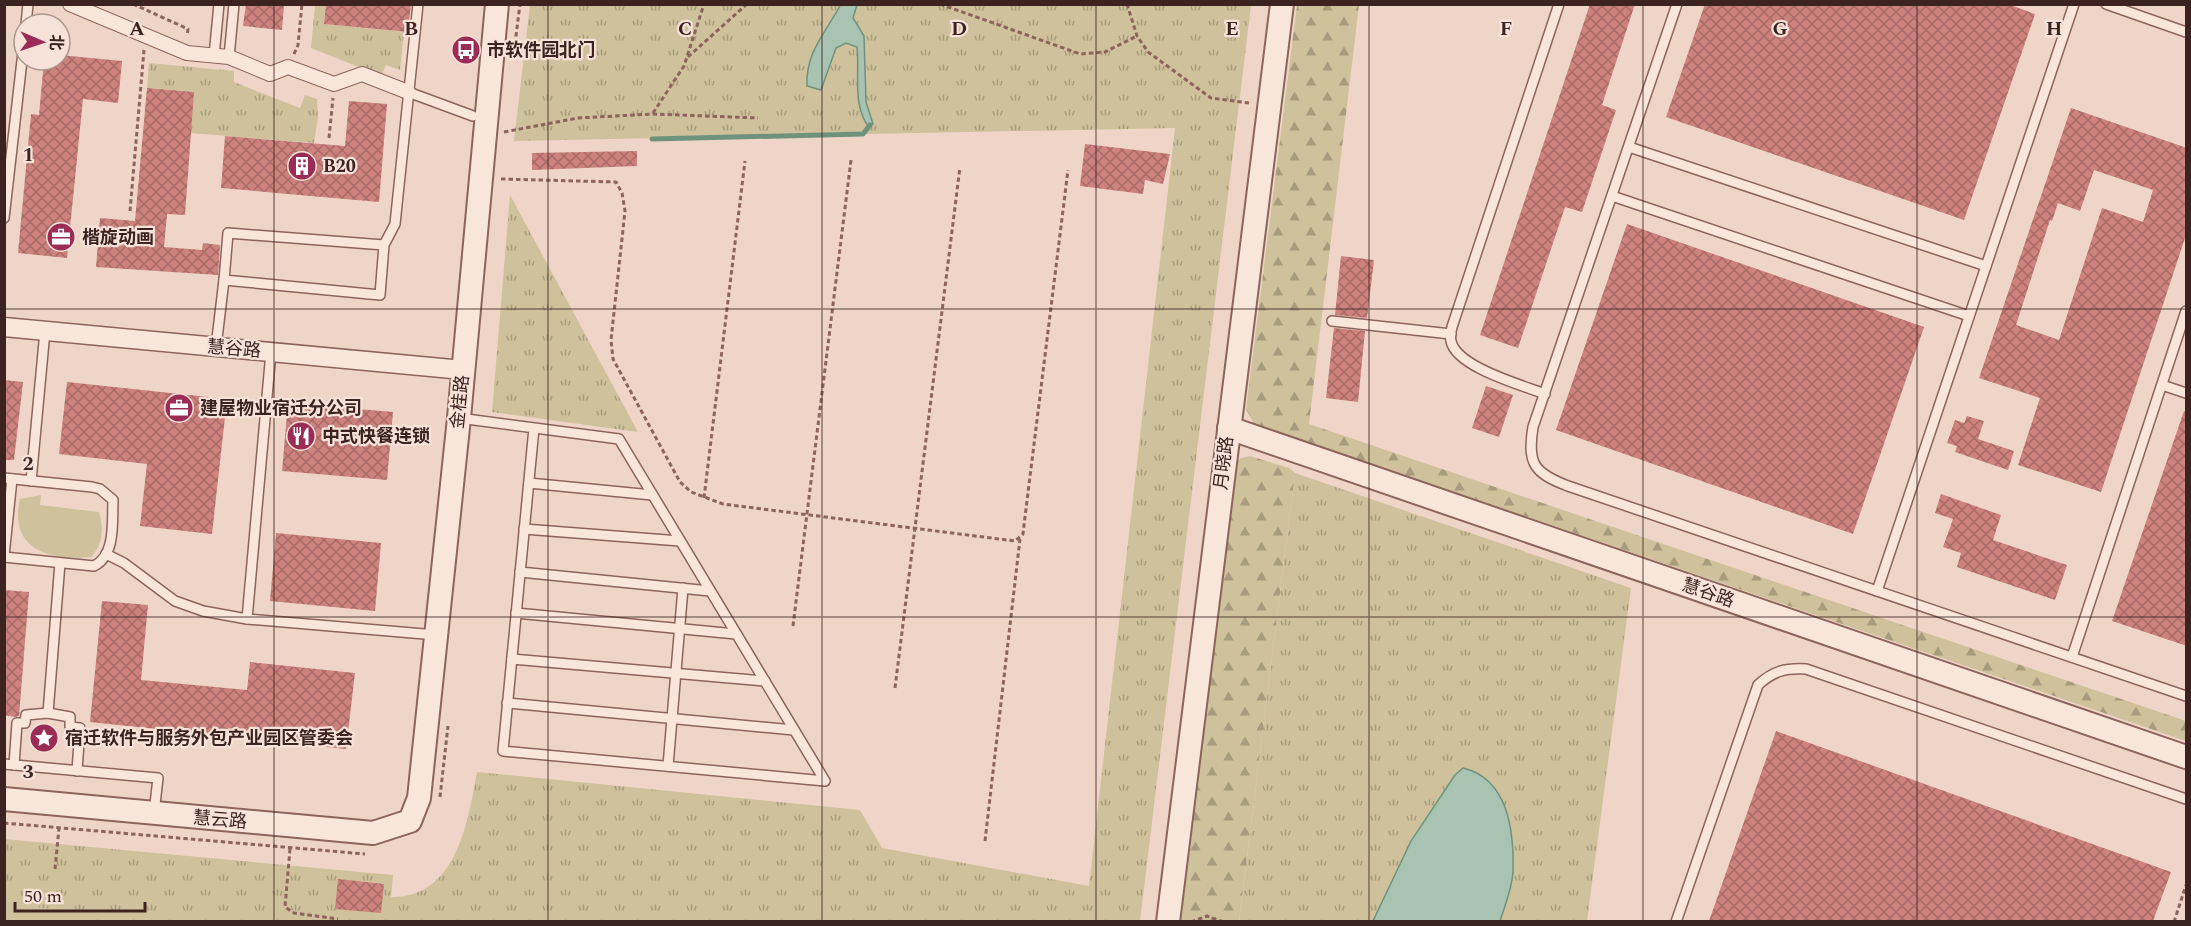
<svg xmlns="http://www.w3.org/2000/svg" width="2191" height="926" font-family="Spectral,'Noto Sans SC',serif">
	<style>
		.grass { fill: url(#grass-tufts) }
		.forest { fill: url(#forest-firs) }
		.garden { fill: #cec19b }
		.water { fill: #a9c3b2; stroke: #6f927d; stroke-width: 1.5 }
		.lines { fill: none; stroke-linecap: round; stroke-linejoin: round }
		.stream { stroke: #6f927d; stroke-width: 5 }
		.building { fill: url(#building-cross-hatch); fill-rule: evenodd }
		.service-casing { stroke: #8c645c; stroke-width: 12 }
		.pedestrian-casing { stroke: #8c645c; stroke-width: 16 }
		.minor-casing { stroke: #8c645c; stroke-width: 21 }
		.tertiary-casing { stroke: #8c645c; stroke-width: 26 }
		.path { stroke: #8c645c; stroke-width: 3; stroke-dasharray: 4.5 3; stroke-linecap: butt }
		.service { stroke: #f9e6db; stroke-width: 9 }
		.pedestrian { stroke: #f9e6db; stroke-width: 14 }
		.minor { stroke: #f9e6db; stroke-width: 18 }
		.tertiary { stroke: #f9e6db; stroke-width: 22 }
		.grid { fill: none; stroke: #3c2320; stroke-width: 1.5; stroke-opacity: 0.55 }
		.labels { text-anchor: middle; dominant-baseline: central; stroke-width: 4.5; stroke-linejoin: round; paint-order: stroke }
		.poi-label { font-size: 18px; font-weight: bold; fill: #3c2320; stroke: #f6e2d8; text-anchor: start }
		.street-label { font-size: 18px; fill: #3c2320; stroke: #f6e2d8 }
		.grid-label { font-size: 20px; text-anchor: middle; font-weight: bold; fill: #3c2320; stroke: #f6e2d8; stroke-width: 4.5; stroke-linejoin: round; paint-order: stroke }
	</style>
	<defs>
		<pattern id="grass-tufts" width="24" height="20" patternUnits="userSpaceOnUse" patternTransform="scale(1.5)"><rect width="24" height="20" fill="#cec19b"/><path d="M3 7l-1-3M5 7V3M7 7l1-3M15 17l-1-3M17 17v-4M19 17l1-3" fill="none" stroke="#a89c7e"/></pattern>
		<pattern id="forest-firs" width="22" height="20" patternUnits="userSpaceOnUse" patternTransform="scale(1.5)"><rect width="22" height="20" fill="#cec19b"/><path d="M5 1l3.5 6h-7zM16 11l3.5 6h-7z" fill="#a89c7e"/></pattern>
		<pattern id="building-cross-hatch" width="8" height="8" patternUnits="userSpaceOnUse" patternTransform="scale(1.5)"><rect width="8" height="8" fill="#cd827d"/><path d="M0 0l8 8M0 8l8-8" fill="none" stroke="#a86a66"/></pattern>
	</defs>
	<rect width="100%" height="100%" fill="#efd5c8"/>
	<g class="grass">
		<path d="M315,5h11l-2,19 80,8 -4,38 -14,-5 -5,11 -70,-28z"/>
		<path d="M530,5h721l-111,916h-1135l-1,-82 389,36 -2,22c66,1 77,-76 86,-125l383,38 22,38 207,38 86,-758 -661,13z"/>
		<path d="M149,63l85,8v11l66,26 5,-13 12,4 1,18 -4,26 -124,-10 4,-41 -47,-4z"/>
		<path d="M510,195l128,237 -146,-20z"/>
		<path d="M1295,473l336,115 -44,333 -348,1z"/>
	</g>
	<g class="forest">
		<path d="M1297,5h62l-50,419 877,297v20l-932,-317 -8,-15z"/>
		<path d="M1250,456l39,12 6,5 -56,448 -65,1 56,-455 11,-9z"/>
	</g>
	<g class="garden">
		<path d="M41,495l-1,10 59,7c5,17 4,32 -8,45 -41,4 -83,-8 -71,-58z"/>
		<path d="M4,904l73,7 -1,10h-71z"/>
	</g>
	<g class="water">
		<path d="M841,4l16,1 -4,13 11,18 2,66 7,22 -5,2c-16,-23 -8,-52 -11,-79l-11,-4 -10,5 -15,42 -14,-4c-2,-33 19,-54 34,-82z"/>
		<path d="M1463,768c46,11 51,64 50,104 -1,17 -8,33 -13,49h-127l38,-80 44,-66z"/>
	</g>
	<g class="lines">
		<path class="stream" d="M652,139l211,-5 7,-9"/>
	</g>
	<g class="building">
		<path d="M246,4h38l-2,26 -39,-4z"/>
		<path d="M326,4h85l-3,28 -84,-8z"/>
		<path d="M1590,4h45l-33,101 14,5 -34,102 -17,-5 -47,141 -38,-13z"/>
		<path d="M1705,4h303l27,10 -71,206 -298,-103z"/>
		<path d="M60,55l62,6 -4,42 -35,-4 -16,159 -49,-5 13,-139 8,1 5,-55h16z"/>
		<path d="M147,88l47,4 -9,123 -18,-1 -3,33 38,3 1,-7 17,2 -2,30 -122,-8 4,-49 35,3z"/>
		<path d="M349,101l38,3 -8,98 -158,-14 4,-52 120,10z"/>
		<path d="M2071,108l116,40v84l-86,260 -83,-27 22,-67 -61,-20zM2094,170l59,20 -10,32 -41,-14 -43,132 -43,-15 34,-105 2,1 6,-18 22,8z"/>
		<path d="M1085,144l85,10 -7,30 -18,-4 -2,14 -63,-8z"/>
		<path d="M637,151v15l-105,4v-17z"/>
		<path d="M1627,224l297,103 -71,207 -297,-104z"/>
		<path d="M1341,256l33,4 -7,58 -32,-3z"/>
		<path d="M1334,328l31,3 -7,71 -32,-4z"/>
		<path d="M4,380l19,2 -9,78h-10z"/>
		<path d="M67,382l160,17 -15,135 -72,-8 7,-62 -88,-10z"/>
		<path d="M1486,386l27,9 -14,42 -27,-9z"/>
		<path d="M288,403l105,9 -6,68 -105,-9z"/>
		<path d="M2184,411h3v235l-75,-25z"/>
		<path d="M1967,416l17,5 -6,18 36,12 -6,19 -53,-18 2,-6 -10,-3 8,-23 9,3z"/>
		<path d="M1941,494l60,21 -8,25 74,25 -12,35 -98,-33 4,-14 -18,-6 10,-28 -18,-6z"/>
		<path d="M276,533l105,10 -6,68 -105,-10z"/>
		<path d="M4,590l25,2 -10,124 -4,1 -11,-2z"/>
		<path d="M102,601l46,4 -7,75 106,10 3,-28 105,11 -9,76 -256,-27z"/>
		<path d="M1776,731l395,141 -18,49h-444z"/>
		<path d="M338,879l46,5 -3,29 -46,-4z"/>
	</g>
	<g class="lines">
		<g class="service-casing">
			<g id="service">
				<path d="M1677,4l-144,423c-6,37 1,46 35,59l618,210"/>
				<path d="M2106,4l80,28"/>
				<path d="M26,24l2,-20"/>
				<path d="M214,56l5,-52"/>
				<path d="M229,57l5,-53"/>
				<path d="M408,92l65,24"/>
				<path d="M1629,147l357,119"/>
				<path d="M1612,196l357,120"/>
				<path d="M4,218l20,-175"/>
				<path d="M384,245l-156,-12 -4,47 156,15 4,-50 11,-21 23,-220"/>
				<path d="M1332,321l119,13"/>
				<path d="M216,347l8,-67"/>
				<path d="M2162,385l24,8"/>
				<path d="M1545,394c-23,-9 -89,-27 -94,-53 -1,-4 0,-10 1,-14l107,-323"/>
				<path d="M459,418l160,21 206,342 -322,-30 31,-323"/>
				<path d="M4,478l88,9 8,2 13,11c-1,22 3,55 -19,66l-90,-9"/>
				<path d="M31,481l14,-150"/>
				<path d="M529,483l123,12"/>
				<path d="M524,529l156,12"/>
				<path d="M106,554l18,9 51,38 28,10 44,8 189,16"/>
				<path d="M4,556l8,-77"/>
				<path d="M520,572l190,19"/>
				<path d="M1877,591l197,-587"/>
				<path d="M516,613l220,21"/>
				<path d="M247,619l24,-267"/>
				<path d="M2072,657l114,-346"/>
				<path d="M512,659l253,22"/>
				<path d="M507,703l287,27"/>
				<path d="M48,713l12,-150"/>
				<path d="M4,764l154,14 -4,35"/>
				<path d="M14,765l3,-42h8l1,-8 22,-2 22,4v10l10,1 -3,43"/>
				<path d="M668,766l15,-178"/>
				<path d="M1676,922l82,-237c15,-14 27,-17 48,-16l380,130"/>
			</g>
		</g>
		<g class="pedestrian-casing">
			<path id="pedestrian" d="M70,4l117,49 42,4 41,17 18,-7 46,17 28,-10 46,18"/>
		</g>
		<g class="minor-casing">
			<path id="minor" d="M4,327l459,43"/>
		</g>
		<g class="tertiary-casing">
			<g id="tertiary">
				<path d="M1229,428l957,329"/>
				<path d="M4,799l369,34 37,-12 9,-23 40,-380 38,-414"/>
				<path d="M1168,922l114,-918"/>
			</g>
		</g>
		<g class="path">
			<path d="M133,4l55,25 -1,7"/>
			<path d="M940,4l140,50 25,-2 32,-16"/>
			<path d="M1127,4l10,32 11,16 63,46 38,5"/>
			<path d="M515,44l5,-40"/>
			<path d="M294,54l4,-9 4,-41"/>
			<path d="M688,57l59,-53"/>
			<path d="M653,113l31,-47 20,-62"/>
			<path d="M504,132l74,-14 75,-4 105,4"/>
			<path d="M329,138l4,-40"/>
			<path d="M501,179l115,3 6,11 3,18 -14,129 2,19 67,123 11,10 32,12 292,37 8,-7 1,-9 44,-355"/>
			<path d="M130,211l14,-161"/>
			<path d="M704,498l41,-337"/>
			<path d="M793,626l58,-466"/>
			<path d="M895,688l65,-521"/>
			<path d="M440,797l8,-71"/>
			<path d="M4,823l361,31"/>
			<path d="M985,841l35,-302"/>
			<path d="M290,849l-5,58 9,6 44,6"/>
			<path d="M55,869l4,-41"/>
			<path d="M1191,922l16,-6 17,6"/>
			<path d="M2174,922l12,-37"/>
		</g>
		<use href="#service" class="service"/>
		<use href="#pedestrian" class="pedestrian"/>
		<use href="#minor" class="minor"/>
		<use href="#tertiary" class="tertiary"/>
	</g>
	<path class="grid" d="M274,4v918M548,4v918M822,4v918M1096,4v918M1369,4v918M1643,4v918M1917,4v918M4,309h2182M4,617h2182"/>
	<defs>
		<g id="bus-disc" transform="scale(1.5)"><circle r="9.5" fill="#9b2c55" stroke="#f6e2d8"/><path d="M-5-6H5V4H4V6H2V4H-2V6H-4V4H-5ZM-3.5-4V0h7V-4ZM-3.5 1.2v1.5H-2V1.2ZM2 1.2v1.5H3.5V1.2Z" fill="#fff"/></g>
		<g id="building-disc" transform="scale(1.5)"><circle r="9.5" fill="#9b2c55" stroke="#f6e2d8"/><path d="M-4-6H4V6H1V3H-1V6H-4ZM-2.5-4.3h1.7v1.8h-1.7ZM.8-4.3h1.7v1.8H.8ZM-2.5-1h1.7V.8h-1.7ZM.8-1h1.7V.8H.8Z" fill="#fff"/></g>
		<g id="office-disc" transform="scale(1.5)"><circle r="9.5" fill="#9b2c55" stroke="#f6e2d8"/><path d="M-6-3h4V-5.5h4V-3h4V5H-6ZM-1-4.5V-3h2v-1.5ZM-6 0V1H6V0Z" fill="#fff"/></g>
		<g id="restaurant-disc" transform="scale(1.5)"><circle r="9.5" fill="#9b2c55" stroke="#f6e2d8"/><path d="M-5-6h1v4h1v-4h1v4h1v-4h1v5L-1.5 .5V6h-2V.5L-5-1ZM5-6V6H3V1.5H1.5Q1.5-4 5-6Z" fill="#fff"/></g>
		<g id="sight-disc" transform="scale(1.5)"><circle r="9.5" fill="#9b2c55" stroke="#f6e2d8"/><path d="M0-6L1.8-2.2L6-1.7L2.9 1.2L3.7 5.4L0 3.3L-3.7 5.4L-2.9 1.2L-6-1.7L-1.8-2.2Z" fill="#fff"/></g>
	</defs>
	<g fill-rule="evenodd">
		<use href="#bus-disc" x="466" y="50"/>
		<use href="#building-disc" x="302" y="166"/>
		<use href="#office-disc" x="61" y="237"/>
		<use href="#office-disc" x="179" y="408"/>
		<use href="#restaurant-disc" x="301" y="436"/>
		<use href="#sight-disc" x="44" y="738"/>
	</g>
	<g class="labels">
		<g class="poi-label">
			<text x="487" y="50">市软件园北门</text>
			<text x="323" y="166">B20</text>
			<text x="82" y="237">楷旋动画</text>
			<text x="200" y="408">建屋物业宿迁分公司</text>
			<text x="322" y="436">中式快餐连锁</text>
			<text x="65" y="738">宿迁软件与服务外包产业园区管委会</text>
		</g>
		<g class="street-label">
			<text transform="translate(234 349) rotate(5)">慧谷路</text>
			<text transform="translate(460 402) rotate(-84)">金桂路</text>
			<text transform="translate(1224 463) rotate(-83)">月晓路</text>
			<text transform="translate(1708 593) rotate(19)">慧谷路</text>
			<text transform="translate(220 820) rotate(5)">慧云路</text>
		</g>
	</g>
	<g class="grid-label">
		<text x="137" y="35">A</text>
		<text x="411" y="35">B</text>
		<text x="685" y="35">C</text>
		<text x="959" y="35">D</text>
		<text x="1232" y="35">E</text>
		<text x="1506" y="35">F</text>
		<text x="1780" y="35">G</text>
		<text x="2054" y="35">H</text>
		<text x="28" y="161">1</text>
		<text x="28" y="470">2</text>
		<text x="28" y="778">3</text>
	</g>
	<rect width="2191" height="926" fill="none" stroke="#3c2320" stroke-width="12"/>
	<g transform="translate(42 42) rotate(92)"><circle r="28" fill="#f6e2d8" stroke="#ac968e" stroke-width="1.5"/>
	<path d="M0-4.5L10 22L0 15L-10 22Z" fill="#9b2c55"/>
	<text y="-9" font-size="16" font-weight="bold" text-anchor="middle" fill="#3c2320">北</text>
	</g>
	<path d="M15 902v9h130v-9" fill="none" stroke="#3c2320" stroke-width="3"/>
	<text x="24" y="902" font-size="18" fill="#3c2320" stroke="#f6e2d8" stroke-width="4.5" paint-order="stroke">50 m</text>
</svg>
